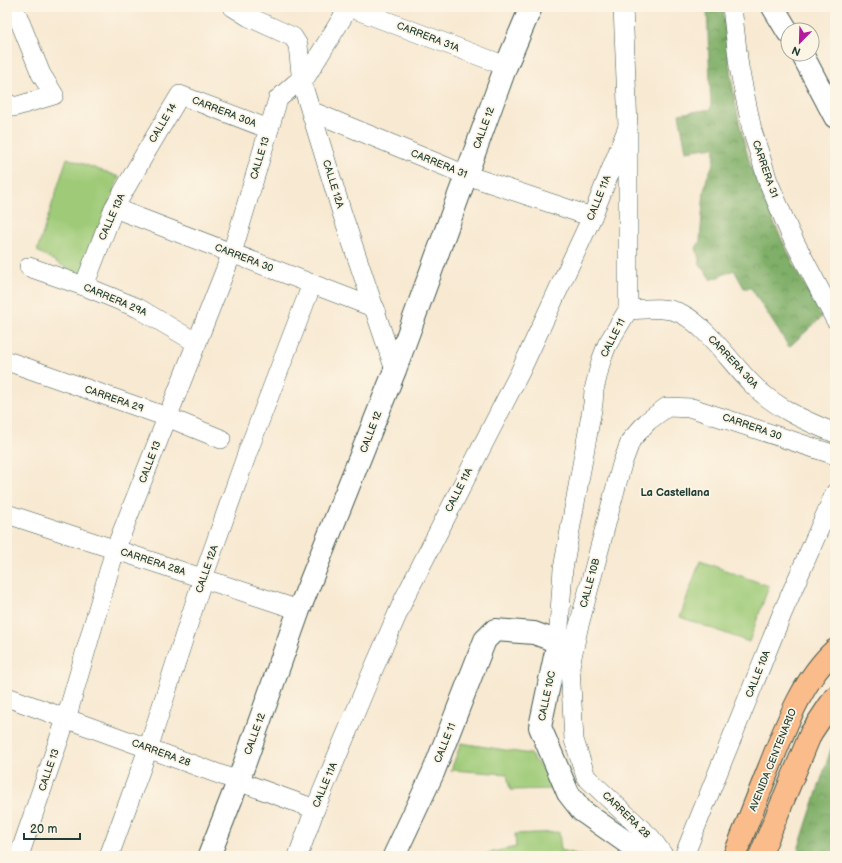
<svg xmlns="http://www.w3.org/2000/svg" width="842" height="863" font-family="'Balsamiq Sans',sans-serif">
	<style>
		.forest { fill: url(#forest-crowns); stroke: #4f764e }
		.park { fill: #9fcb78; stroke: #5f8456 }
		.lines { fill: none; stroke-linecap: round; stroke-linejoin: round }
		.minor-casing { stroke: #40574c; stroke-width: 20 }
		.tertiary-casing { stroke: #40574c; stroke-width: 24 }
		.primary-casing { stroke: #40574c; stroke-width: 24 }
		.minor { stroke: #fff; stroke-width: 19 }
		.tertiary { stroke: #fff; stroke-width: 22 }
		.primary { stroke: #fabc8b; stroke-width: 22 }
		.labels { text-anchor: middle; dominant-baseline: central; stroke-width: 3.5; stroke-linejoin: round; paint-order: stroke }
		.street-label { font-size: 10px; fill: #1f3d34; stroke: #fcf5e5 }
		.neighbourhood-label { font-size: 11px; font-weight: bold; fill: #1f3d34; stroke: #fcf5e5 }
	</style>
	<defs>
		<pattern id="forest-crowns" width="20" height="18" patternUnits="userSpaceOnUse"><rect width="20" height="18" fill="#7faf68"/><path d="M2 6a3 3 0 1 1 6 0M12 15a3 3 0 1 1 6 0" fill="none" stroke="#679056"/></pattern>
	</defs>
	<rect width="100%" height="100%" fill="#fcf5e5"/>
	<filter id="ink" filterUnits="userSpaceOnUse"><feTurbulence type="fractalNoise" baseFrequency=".025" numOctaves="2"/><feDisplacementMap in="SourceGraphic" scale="8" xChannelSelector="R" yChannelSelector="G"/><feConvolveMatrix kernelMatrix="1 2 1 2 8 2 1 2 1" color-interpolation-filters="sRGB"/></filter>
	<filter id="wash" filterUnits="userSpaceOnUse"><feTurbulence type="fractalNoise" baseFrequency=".012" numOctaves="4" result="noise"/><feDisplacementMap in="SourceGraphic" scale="16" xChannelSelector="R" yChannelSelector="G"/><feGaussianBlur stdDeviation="0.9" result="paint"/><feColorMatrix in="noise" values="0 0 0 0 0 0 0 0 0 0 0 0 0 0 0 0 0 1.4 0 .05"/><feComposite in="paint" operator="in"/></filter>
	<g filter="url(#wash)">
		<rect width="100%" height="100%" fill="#f8e9d2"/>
		<g class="forest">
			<path d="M707,7h16c5,52 11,103 26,153 3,12 9,23 13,34 17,43 38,83 60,123l-33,30 -38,-59h-7l-10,-18 -23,10 -11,-16 -4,-16 4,-7 4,-50 3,-13 7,-16 1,-15 -29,4 -7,-37 32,-5z"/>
			<path d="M835,737v119h-39z"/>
		</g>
		<g class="park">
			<path d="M67,158l52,19 -37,100 -45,-26z"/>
			<path d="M700,561l69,25 -20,56 -69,-25z"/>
			<path d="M461,743l69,11 29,35 -49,1 -3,-16 -56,-4z"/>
			<path d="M559,832l2,18 22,6h-100l5,-3 28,-6 -1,-13z"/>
		</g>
	</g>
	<g filter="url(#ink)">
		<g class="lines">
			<g class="minor-casing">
				<g id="minor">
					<path d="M233,7l16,10 44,20 5,8 4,38 40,130 53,157"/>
					<path d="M732,7l7,60 13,63 16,51 22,52 45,86"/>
					<path d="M302,83l47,-76 157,59"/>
					<path d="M7,103l7,4 40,-12 -13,-21 -27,-67"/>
					<path d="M311,111l155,64 126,42"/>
					<path d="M114,208l261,100"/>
					<path d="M29,267l55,19 54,22 59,35"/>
					<path d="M84,286l30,-78 32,-56 34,-57 89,34"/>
					<path d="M628,310c17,-1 38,-4 54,4 23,11 51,51 69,69 23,24 54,38 84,50"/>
					<path d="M7,361l160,56 54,22"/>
					<path d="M7,514l292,96"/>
					<path d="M558,642l5,-73 30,-165 1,-14 7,-29 6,-16 21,-35v-183l-5,-120"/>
					<path d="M7,697l308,112"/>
					<path d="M19,856l47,-137 49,-169 117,-297 46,-154 18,-16h6"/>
					<path d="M109,856l39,-107 55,-171 45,-127 64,-167"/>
					<path d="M298,856l17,-47 55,-132 34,-78 116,-227 72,-155 36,-90"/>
					<path d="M664,856l-13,-18 -65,-61 -12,-37 -4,-74 8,-37 44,-165 9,-24 17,-19 19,-14 25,1 143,47"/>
					<path d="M684,856l98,-242 53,-121"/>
				</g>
			</g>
			<g class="tertiary-casing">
				<g id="tertiary">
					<path d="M773,7l15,25"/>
					<path d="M802,54l33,63"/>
					<path d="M209,856l29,-74 61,-172 96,-240 111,-304 25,-59"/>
					<path d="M394,856l39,-83 52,-133 10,-10 39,3 24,9 -18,85 28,66 14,18 64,45"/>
				</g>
			</g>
			<g class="primary-casing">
				<g id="primary">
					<path d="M734,856c12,-29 23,-58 35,-88 16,-40 33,-88 66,-118"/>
					<path d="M760,856l51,-123 24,-36"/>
				</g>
			</g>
			<use href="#minor" class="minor"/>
			<use href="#tertiary" class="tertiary"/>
			<use href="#primary" class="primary"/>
		</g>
	</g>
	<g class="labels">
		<g class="street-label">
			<text transform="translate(428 37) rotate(21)">CARRERA 31A</text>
			<text transform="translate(224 112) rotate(21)">CARRERA 30A</text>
			<text transform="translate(163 123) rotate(-59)">CALLE 14</text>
			<text transform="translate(484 128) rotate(-70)">CALLE 12</text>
			<text transform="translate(260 158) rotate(-73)">CALLE 13</text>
			<text transform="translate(439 164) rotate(22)">CARRERA 31</text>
			<text transform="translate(765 169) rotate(71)">CARRERA 31</text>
			<text transform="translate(333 184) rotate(73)">CALLE 12A</text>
			<text transform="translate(599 198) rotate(-68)">CALLE 11A</text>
			<text transform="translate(112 217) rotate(-66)">CALLE 13A</text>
			<text transform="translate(244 258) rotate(21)">CARRERA 30</text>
			<text transform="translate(115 300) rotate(23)">CARRERA 29A</text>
			<text transform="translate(613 338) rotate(-63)">CALLE 11</text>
			<text transform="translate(733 362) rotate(47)">CARRERA 30A</text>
			<text transform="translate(114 399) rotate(19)">CARRERA 29</text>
			<text transform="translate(752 427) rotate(19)">CARRERA 30</text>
			<text transform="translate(371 432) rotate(-69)">CALLE 12</text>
			<text transform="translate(150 462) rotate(-69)">CALLE 13</text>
			<text transform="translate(459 490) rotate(-63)">CALLE 11A</text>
			<text transform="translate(153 562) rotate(18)">CARRERA 28A</text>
			<text transform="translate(207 569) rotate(-71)">CALLE 12A</text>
			<text transform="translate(590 583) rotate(-75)">CALLE 10B</text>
			<text transform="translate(758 674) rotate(-68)">CALLE 10A</text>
			<text transform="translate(547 696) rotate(-78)">CALLE 10C</text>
			<text transform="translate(255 734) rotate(-70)">CALLE 12</text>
			<text transform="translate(445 743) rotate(-68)">CALLE 11</text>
			<text transform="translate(161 753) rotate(20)">CARRERA 28</text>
			<text transform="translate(773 760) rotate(-68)">AVENIDA CENTENARIO</text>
			<text transform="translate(49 770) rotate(-71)">CALLE 13</text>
			<text transform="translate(325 785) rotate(-67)">CALLE 11A</text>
			<text transform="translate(626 815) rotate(44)">CARRERA 28</text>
		</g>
		<g class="neighbourhood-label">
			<text x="675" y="492">La Castellana</text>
		</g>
	</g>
	<rect width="842" height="863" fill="none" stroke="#fcf5e5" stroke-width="24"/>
	<g transform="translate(800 42) rotate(203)"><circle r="19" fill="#fcf5e5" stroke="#a4ab9e"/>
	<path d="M0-3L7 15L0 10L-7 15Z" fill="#b5179e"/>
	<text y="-6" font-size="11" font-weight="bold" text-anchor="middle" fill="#1f3d34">N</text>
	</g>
	<path d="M24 833v6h56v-6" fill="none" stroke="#1f3d34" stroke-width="2"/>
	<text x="30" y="833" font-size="12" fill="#1f3d34" stroke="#fcf5e5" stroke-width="3" paint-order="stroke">20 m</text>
</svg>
